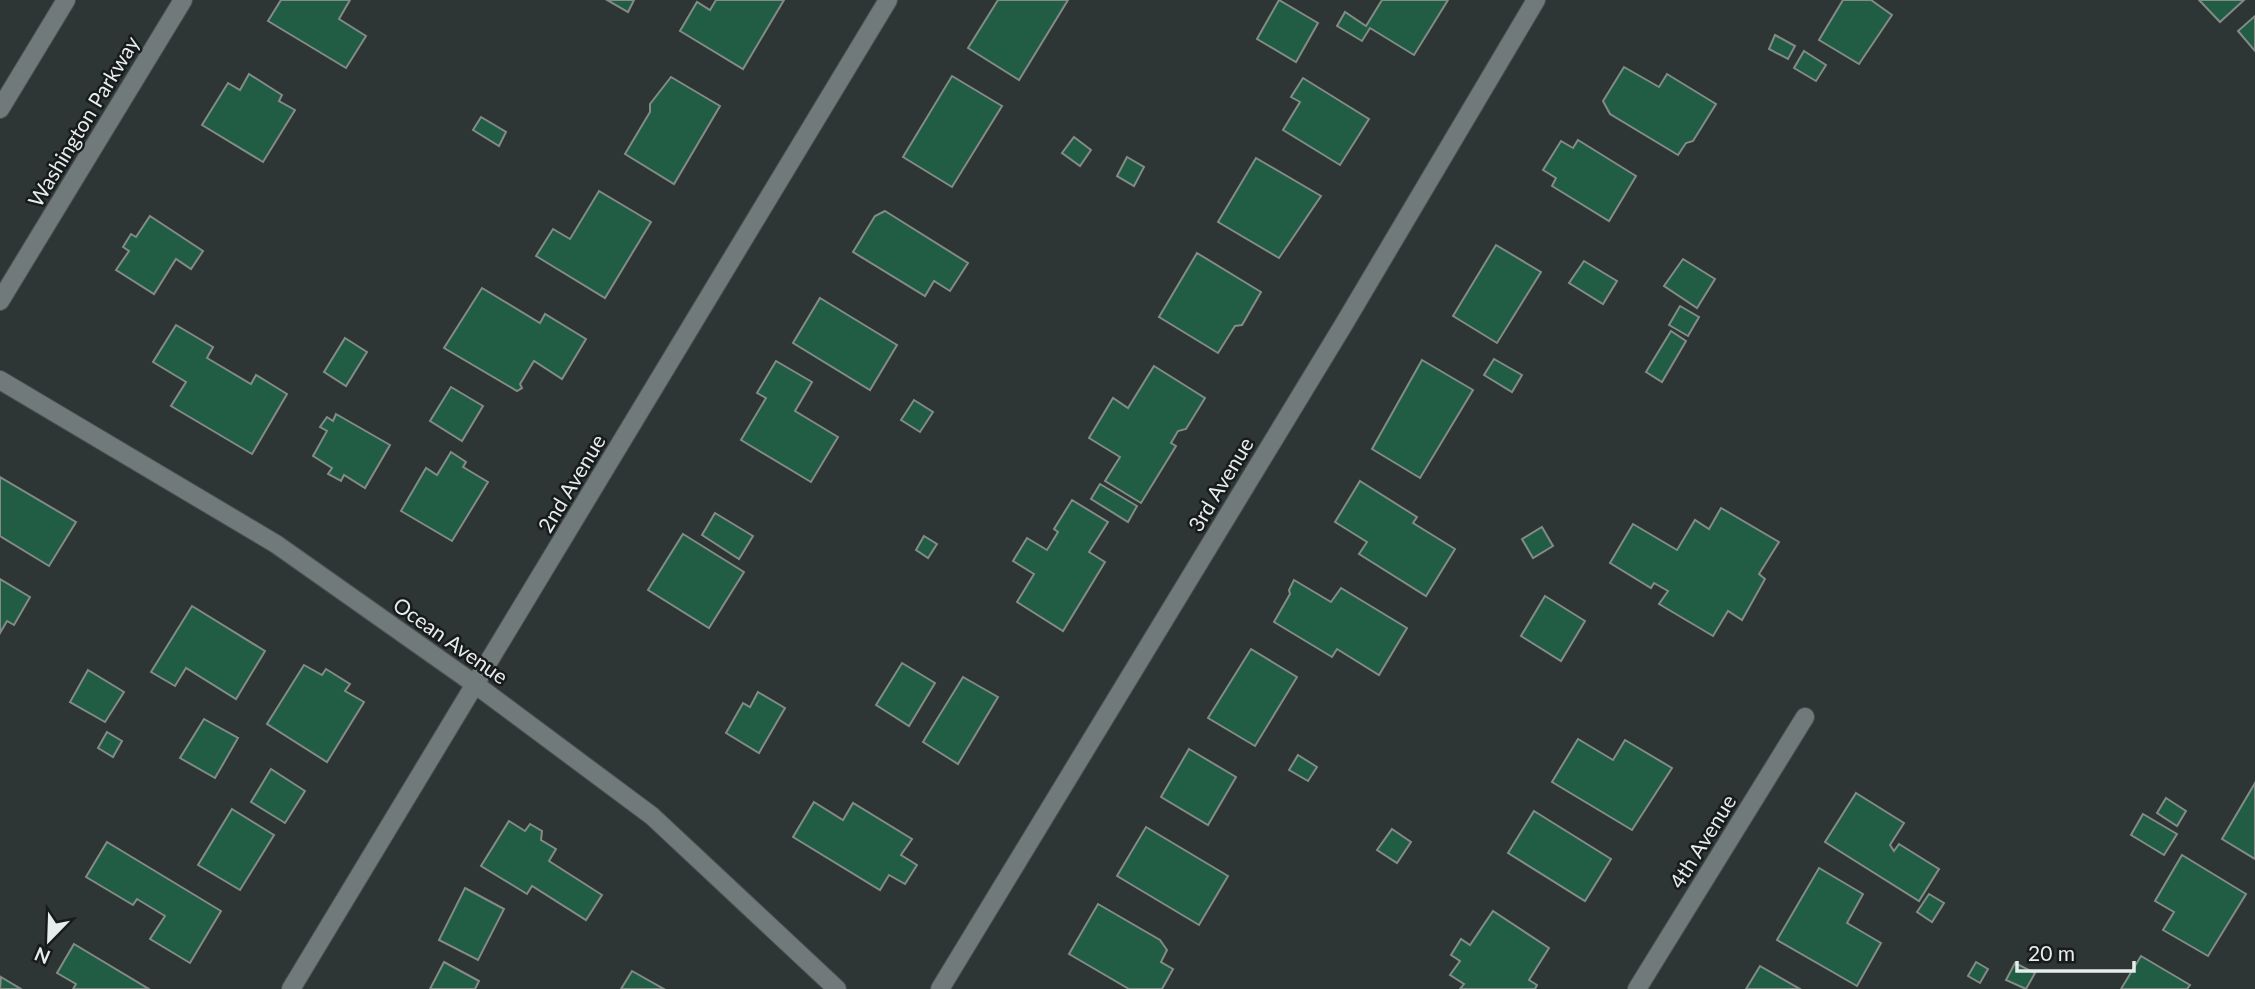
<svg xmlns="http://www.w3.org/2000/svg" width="2255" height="989" font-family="Lato,sans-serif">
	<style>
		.building { fill: #215c45; stroke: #848b87; stroke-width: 2 }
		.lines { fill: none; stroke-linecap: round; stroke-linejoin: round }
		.street-casing { stroke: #4c5252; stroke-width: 20 }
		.street { stroke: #717a7a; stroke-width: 18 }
		.labels { text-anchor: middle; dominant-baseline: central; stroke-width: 5; stroke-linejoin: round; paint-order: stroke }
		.street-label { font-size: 21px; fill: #e7ecec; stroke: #181b1b }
	</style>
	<rect width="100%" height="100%" fill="#2d3535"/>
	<g class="building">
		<path d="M281,0h69l-11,19 27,17 -20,32 -78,-47z"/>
		<path d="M607,0h27l-6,12z"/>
		<path d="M716,0h68l-41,69 -63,-38 17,-29 13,8z"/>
		<path d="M998,0h70l-49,80 -51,-32z"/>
		<path d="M1279,0l39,23 -22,39 -39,-23z"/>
		<path d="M1382,0h66l-34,55 -44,-27 -8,13 -25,-15 8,-14 21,14z"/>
		<path d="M1843,0h28l21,15 -33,49 -40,-24z"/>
		<path d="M2199,0h45l-24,22z"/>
		<path d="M2255,16v35l-17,-20z"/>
		<path d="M1775,35l20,11 -7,13 -19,-10z"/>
		<path d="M1804,51l22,14 -10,16 -22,-13z"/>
		<path d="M1624,67l35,20 8,-13 49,30 -23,37 -7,2 -8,12 -68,-41 -7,-13z"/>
		<path d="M249,74l33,21 -3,6 16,9 -32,52 -61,-37 26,-42 12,7z"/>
		<path d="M952,76l50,30 -50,81 -49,-30z"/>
		<path d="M671,77l49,29 -46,78 -49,-30 25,-42v-8z"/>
		<path d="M1303,78l66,41 -29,46 -57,-35 17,-28 -9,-5z"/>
		<path d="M481,117l25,15 -7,14 -26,-16z"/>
		<path d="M1074,137l17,13 -11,16 -18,-13z"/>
		<path d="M1578,140l58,36 -27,45 -57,-35 4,-8 -13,-8 18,-29 12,7z"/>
		<path d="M1127,157l17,10 -10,19 -17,-10z"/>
		<path d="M1256,158l65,38 -42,62 -61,-36z"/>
		<path d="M599,191l52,31 -46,76 -69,-42 17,-27 17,10z"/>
		<path d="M885,211l83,52 -18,28 -16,-10 -9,15 -72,-44 22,-36z"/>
		<path d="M150,216l53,35 -12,18 -15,-10 -22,35 -38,-24 13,-19 -6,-4 8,-13 5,3z"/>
		<path d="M1496,245l45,27 -44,71 -44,-27z"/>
		<path d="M1197,253l64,39 -19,33 -7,1 -17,27 -59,-36z"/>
		<path d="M1683,259l32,20 -18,29 -33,-22z"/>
		<path d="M1584,261l33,20 -14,23 -34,-21z"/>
		<path d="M482,288l58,35 5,-9 41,25 -24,40 -28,-18 -14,23 2,4 -5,3 -73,-43z"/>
		<path d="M820,298l77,47 -27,45 -77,-47z"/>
		<path d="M1680,306l19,11 -11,19 -19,-11z"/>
		<path d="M176,325l37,22 -6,11 44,26 5,-9 31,19 -35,60 -81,-48 15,-24 -33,-20z"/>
		<path d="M1671,331l15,10 -24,41 -16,-10z"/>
		<path d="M345,338l22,14 -21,34 -22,-14z"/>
		<path d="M1494,359l28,16 -10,17 -28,-17z"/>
		<path d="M1422,360l51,30 -53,88 -48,-29z"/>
		<path d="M776,361l36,21 -17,29 43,26 -27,45 -70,-42 25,-42 -9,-5z"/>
		<path d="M1154,366l51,32 -19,31 -8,2 -7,12 5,3 -35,57 -36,-22 15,-24 -31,-19 24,-40 15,10z"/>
		<path d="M451,387l32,19 -21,35 -32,-20z"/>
		<path d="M914,400l19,12 -13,20 -19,-12z"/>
		<path d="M336,414l54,31 -25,43 -21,-13 -3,6 -13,-7 4,-6 -19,-12 14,-25 -7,-4 7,-10 6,4z"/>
		<path d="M451,452l15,10 -3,5 25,15 -36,59 -51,-30 25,-43 11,7z"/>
		<path d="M0,477l76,45 -27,44 -49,-30z"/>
		<path d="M1360,481l57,36 -4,6 42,26 -29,47 -67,-42 8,-12 -32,-20z"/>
		<path d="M1100,484l37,22 -9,16 -37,-23z"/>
		<path d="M1072,500l36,22 -19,30 16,10 -42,69 -46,-29 17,-28 -21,-13 14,-23 20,12 11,-18 -4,-3z"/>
		<path d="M1721,508l58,34 -20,32 6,5 -23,41 -14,-9 -15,25 -54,-32 9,-13 -14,-8 -3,5 -41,-25 23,-39 44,26 18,-30 14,9z"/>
		<path d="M715,513l38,23 -14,23 -37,-24z"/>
		<path d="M1542,527l11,19 -20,12 -11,-19z"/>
		<path d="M683,534l61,38 -35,56 -61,-38z"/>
		<path d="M924,536l13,8 -9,14 -12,-8z"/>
		<path d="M0,579l30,18 -16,28 -7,-4 -7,12z"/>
		<path d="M1294,580l37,22 10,-14 66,40 -28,47 -42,-26 -5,8 -58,-35 16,-28 -1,-4z"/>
		<path d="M1545,596l40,25 -24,40 -40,-25z"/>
		<path d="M192,606l73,45 -29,48 -50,-31 -11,18 -24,-14z"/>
		<path d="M1251,649l46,28 -42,69 -47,-28z"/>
		<path d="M902,663l33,20 -26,43 -33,-21z"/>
		<path d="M304,665l18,10 4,-6 24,15 -5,7 19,11 -37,60 -60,-38z"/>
		<path d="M88,670l36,22 -19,30 -35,-20z"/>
		<path d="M963,677l35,20 -40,67 -35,-22z"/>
		<path d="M758,692l27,16 -26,45 -33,-20 17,-30 7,4z"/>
		<path d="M204,719l34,19 -23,40 -35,-20z"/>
		<path d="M107,732l15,9 -9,16 -15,-9z"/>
		<path d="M1578,739l35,21 12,-20 47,28 -40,62 -80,-48z"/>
		<path d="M1189,749l47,28 -28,48 -47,-28z"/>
		<path d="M1298,755l19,12 -9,14 -19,-11z"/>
		<path d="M271,769l34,22 -20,32 -34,-21z"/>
		<path d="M2255,783v76l-33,-20z"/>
		<path d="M1856,793l48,30 -14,22 4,6 5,-7 40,25 -20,32 -94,-59z"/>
		<path d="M2166,798l20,13 -9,15 -20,-13z"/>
		<path d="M814,802l29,18 10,-17 59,36 -11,16 16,10 -12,19 -16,-9 -9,15 -87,-53z"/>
		<path d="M232,809l42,26 -34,55 -42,-25z"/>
		<path d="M1534,811l77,48 -26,42 -77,-48z"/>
		<path d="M2143,814l34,20 -13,21 -33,-20z"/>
		<path d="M509,821l16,10 5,-7 12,7 -1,9 15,9 -7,12 53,34 -16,25 -54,-34 -5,8 -46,-28z"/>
		<path d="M1146,827l82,49 -29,49 -82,-49z"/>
		<path d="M1392,829l19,13 -14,21 -20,-13z"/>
		<path d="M107,842l114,69 -31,52 -40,-24 15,-23 -28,-17 -4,6 -47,-28z"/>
		<path d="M2182,855l64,39 -38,62 -45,-26 11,-18 -19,-11z"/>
		<path d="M1819,868l44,26 -16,29 34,20 -24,43 -80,-46z"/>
		<path d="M465,888l39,21 -26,51 -39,-20z"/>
		<path d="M1929,894l15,9 -12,19 -15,-10z"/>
		<path d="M1098,904l62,36 7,10 -6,12 12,7 -11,20h-33l-60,-35z"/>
		<path d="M1493,911l56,37 -20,32 8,5 -2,4h-75l4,-5 -14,-9 10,-14 -9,-6 10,-16 9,6z"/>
		<path d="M74,944l75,45h-76l3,-5 -19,-11z"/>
		<path d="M2141,956l49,29 -3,4h-66z"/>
		<path d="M444,962l35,19 -4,8h-45z"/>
		<path d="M1976,962l12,7 -8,14 -12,-7z"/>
		<path d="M2015,963l20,10 -9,16 -20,-9z"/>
		<path d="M1760,966l40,23h-54z"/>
		<path d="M632,971l32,18h-43z"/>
		<path d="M1,977l20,12h-21z"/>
	</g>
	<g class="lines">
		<g class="street-casing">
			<g id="street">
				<path d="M0,109l66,-109"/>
				<path d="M0,301l183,-301"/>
				<path d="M0,380l276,164 200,141 176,131 185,173"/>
				<path d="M291,989l597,-989"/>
				<path d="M940,989l404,-665 192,-324"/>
				<path d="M1637,989l168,-272"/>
			</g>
		</g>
		<use href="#street" class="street"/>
	</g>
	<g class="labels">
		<g class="street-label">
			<text transform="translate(83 121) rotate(-59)">Washington Parkway</text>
			<text transform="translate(571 483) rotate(-59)">2nd Avenue</text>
			<text transform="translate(1220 484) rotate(-59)">3rd Avenue</text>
			<text transform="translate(451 640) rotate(35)">Ocean Avenue</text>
			<text transform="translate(1702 841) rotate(-58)">4th Avenue</text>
		</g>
	</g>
	<g transform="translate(49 940) rotate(203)" stroke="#181b1b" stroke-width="5" paint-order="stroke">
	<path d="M0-5L12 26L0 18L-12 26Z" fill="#e7ecec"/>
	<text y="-10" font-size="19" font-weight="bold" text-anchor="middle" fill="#e7ecec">N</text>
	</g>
	<path d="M2017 961v10h117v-10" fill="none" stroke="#e7ecec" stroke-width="3.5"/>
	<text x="2028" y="961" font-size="21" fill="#e7ecec" stroke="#181b1b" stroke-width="5" paint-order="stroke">20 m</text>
</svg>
